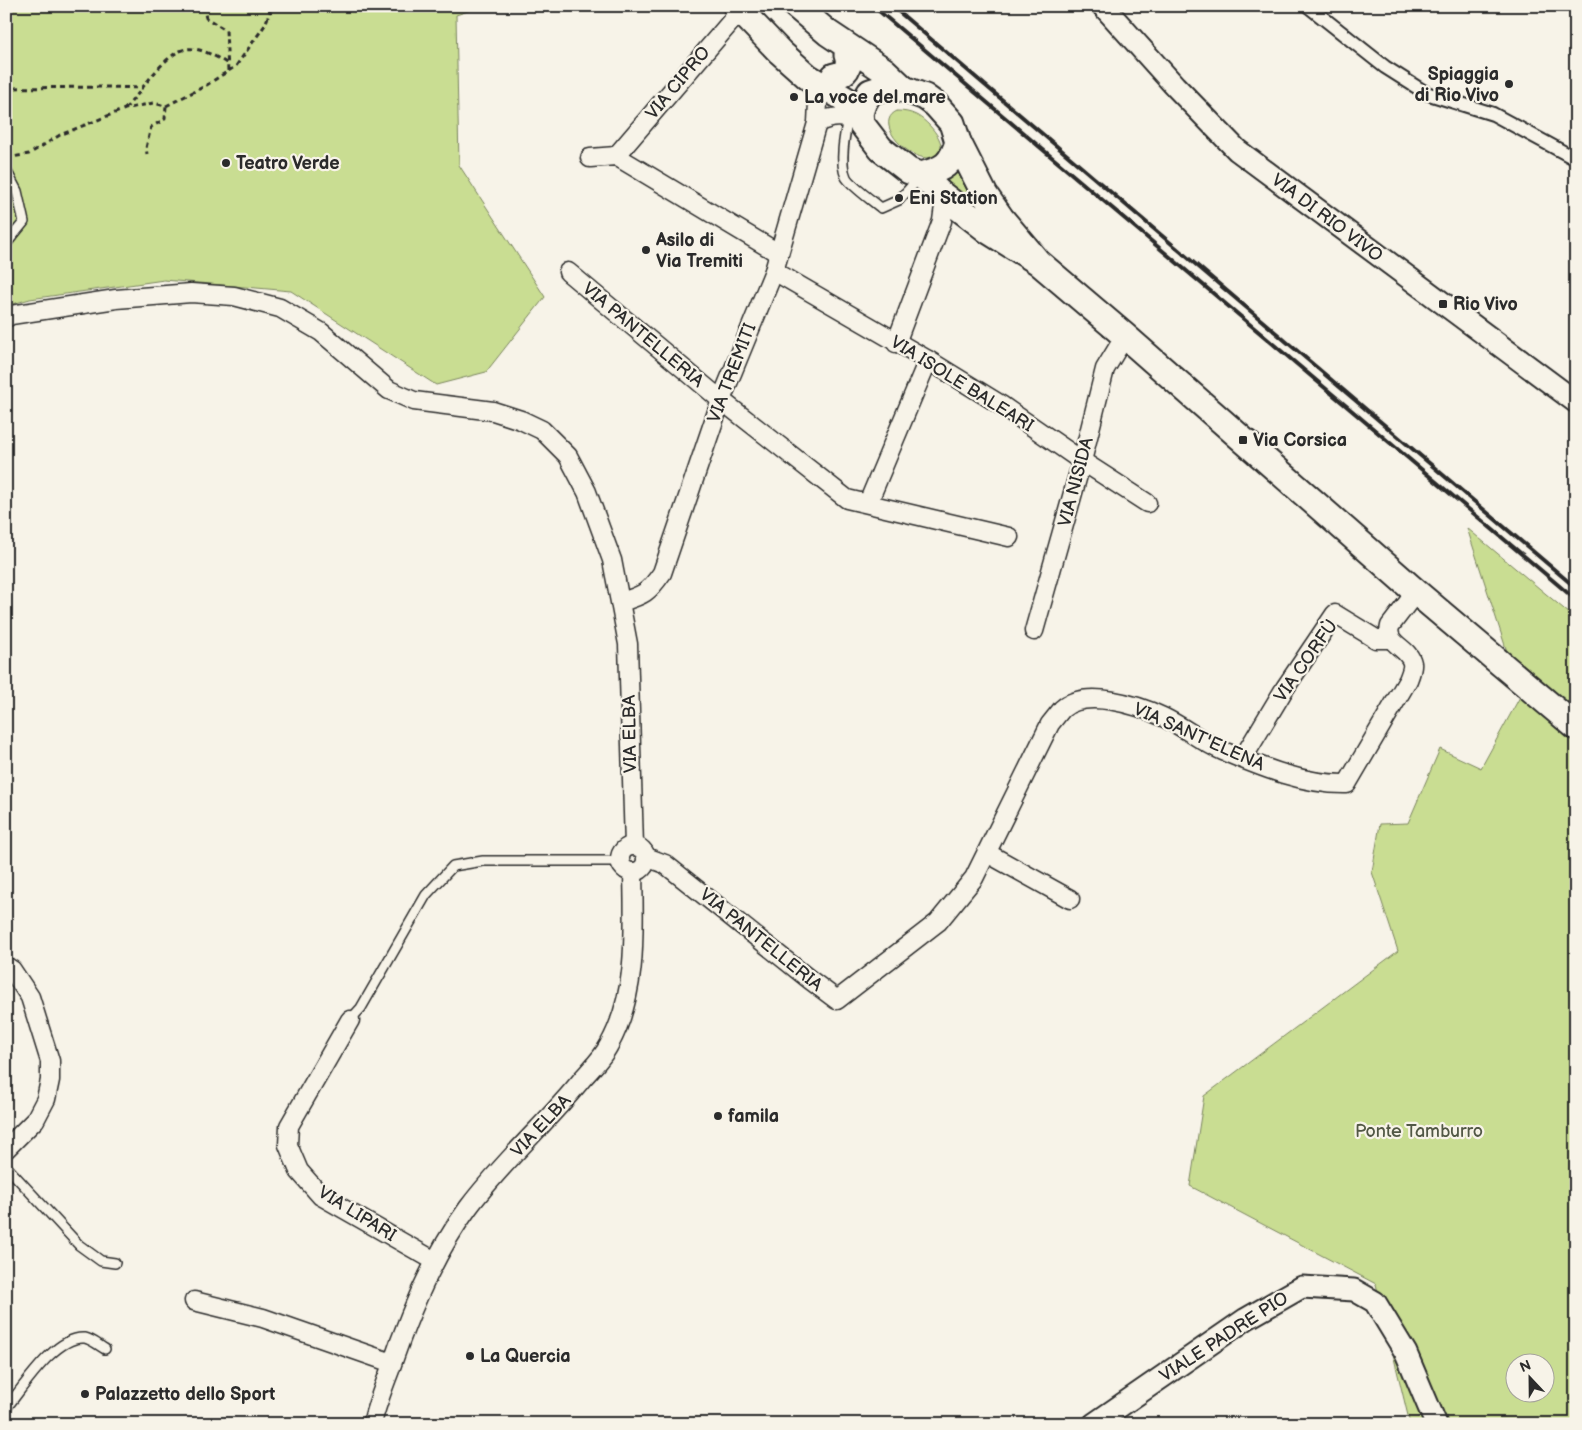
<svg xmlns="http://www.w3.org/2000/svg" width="1582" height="1430" font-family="'Balsamiq Sans',sans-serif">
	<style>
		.green { fill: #c9dd92; stroke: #7a845e; fill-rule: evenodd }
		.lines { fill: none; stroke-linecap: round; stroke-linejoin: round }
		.service-casing { stroke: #2b2b2b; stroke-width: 12 }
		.pedestrian-casing { stroke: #2b2b2b; stroke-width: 16 }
		.minor-casing { stroke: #2b2b2b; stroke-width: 21 }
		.tertiary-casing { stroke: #2b2b2b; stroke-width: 25 }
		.secondary-casing { stroke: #2b2b2b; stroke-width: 29 }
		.path { stroke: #2b2b2b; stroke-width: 3; stroke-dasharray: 5 4; stroke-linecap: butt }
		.service { stroke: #f7f3e8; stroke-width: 9 }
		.pedestrian { stroke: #f7f3e8; stroke-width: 12 }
		.minor { stroke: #f7f3e8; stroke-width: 18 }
		.tertiary { stroke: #f7f3e8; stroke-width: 21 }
		.secondary { stroke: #f7f3e8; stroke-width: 25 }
		.rail { stroke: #2b2b2b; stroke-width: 4 }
		.poi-dot { fill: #2b2b2b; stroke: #f7f3e8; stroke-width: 2 }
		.labels { text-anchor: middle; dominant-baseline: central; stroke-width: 4.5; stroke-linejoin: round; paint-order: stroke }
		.poi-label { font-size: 18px; font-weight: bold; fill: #2b2b2b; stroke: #f7f3e8; text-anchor: start }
		.street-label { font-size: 18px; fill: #2b2b2b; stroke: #f7f3e8 }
		.park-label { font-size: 18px; fill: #525845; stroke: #f7f3e8 }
	</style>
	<rect width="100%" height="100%" fill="#f7f3e8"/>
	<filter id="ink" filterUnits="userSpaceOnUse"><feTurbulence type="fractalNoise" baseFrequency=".02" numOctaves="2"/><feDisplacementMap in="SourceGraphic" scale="10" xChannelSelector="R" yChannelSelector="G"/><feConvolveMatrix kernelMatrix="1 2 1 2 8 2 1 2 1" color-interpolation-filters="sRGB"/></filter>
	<g filter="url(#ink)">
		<g class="green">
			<path d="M6,6h477l-27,9 3,150 86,132 -59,75 -50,13 -145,-94 -127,-11 -134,19 -24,7z"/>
			<path d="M897,111c7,0 13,1 19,4 11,5 38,33 18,42 -22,8 -63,-34 -37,-46z"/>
			<path d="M956,171l18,31 -2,1 -29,-23z"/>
			<path d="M1467,528l109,91v805h-166l-34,-140 -186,-98 14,-90 194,-145 -26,-79 8,-48 28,-1 32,-74 41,19 40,-73zM1514,1362h30v30h-30z"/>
		</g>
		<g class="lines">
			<g class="service-casing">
				<g id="service">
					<path d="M848,118c-3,15 -9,44 -2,59 3,7 28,25 35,31l18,-8 20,-22"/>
					<path d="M6,170l11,21 7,31 -18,22"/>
					<path d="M350,1020l11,-12 65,-113 27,-29 30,-5h138"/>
					<path d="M6,1166l73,79 22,16 14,2"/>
					<path d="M6,1408c17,-20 49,-73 79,-70 6,1 15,8 20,11"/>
				</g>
			</g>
			<g class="pedestrian-casing">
				<path id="pedestrian" d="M1308,6l77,61 41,26 67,21 83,45"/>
			</g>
			<g class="minor-casing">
				<g id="minor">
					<path d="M817,123c18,-8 26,-7 44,0"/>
					<path d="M616,156l125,-146"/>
					<path d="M590,158l26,-2 162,97"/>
					<path d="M774,271l154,89 73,45 81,56 65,42"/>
					<path d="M568,272l153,128 126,99 162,38"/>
					<path d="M6,318l5,-3 105,-16 75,-6 43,3 46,12 41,24 68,58 25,11 79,10 28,9 21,10 26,26 19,36 25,68 16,84 6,202"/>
					<path d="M896,343l46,-122 2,-15 -3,-12"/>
					<path d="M868,503l60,-143"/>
					<path d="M621,602c23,-7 27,-9 41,-29l59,-173 53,-129 43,-148 1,-21 -10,-25"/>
					<path d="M1034,631l48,-170 23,-92 20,-33"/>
					<path d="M1243,758l42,-70 50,-74 41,25h14"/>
					<circle cx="633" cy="859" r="13"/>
					<path d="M987,853l83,46"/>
					<path d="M646,857l19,7 144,115 28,21 101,-78 36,-44 76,-154c4,-5 8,-10 12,-15 23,-21 76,-4 101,8 21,10 39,25 60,34 38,16 82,34 124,33l61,-104c2,-5 5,-12 4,-17 -3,-16 -27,-18 -22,-37l26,-34"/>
					<path d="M6,966l6,4 18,27 20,64v19l-4,19 -11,21 -29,29"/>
					<path d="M350,1020l-61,106 -1,19 11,26 22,25 114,65"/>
					<path d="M194,1301l69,17 129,45"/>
					<path d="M372,1424c4,-18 11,-36 18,-54 19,-57 43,-114 78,-162 35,-47 79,-85 115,-130 9,-10 20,-21 26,-33 29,-52 25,-115 24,-173"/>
				</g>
			</g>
			<g class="tertiary-casing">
				<g id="tertiary">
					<path d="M1103,6l72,80 62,64 339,252"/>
					<path d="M1094,1424l152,-105 56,-32 52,3 21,12 31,51 30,71"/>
				</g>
			</g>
			<g class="secondary-casing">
				<g id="secondary">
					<path d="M736,6l44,46 28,25 42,25 10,11"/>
					<path d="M796,6l32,27 57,38 19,18"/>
					<path d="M834,76c12,-2 17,-9 13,-21"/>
					<path d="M921,175c23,-6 30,-10 37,-33"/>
					<path d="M1038,262l-37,-44 -16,-23 -27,-53 -6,-19 -16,-18 -11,-8 -21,-8 -11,-2 -11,1 -12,4 -7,12 -3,9 1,10 20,26 28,22 12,4 20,19 49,38 48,30 87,74 291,256 160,135"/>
				</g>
			</g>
			<g class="path">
				<path d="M203,6l3,12 20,12 2,41"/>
				<path d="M6,88l100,-1 36,1c10,-12 28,-37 45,-39 13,-2 30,8 41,15"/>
				<path d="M166,106l39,-20 31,-20 29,-41 7,-19"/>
				<path d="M125,109l17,-20"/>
				<path d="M7,158l22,-4 31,-19 65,-26 28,-6 13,3 -1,13 -14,8 -5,21 1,6"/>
			</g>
			<use href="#service" class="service"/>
			<use href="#pedestrian" class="pedestrian"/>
			<use href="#minor" class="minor"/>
			<use href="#tertiary" class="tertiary"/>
			<use href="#secondary" class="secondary"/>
			<g class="rail">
				<path d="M873,6l703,594"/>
				<path d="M892,6l684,582"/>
			</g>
		</g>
	</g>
	<g class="poi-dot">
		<circle cx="1509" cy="84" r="5"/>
		<circle cx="794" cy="97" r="5"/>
		<circle cx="226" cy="163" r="5"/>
		<circle cx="899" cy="198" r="5"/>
		<circle cx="646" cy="250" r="5"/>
		<rect x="1438" y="299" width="10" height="10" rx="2.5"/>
		<rect x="1238" y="435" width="10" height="10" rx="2.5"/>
		<circle cx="718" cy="1116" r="5"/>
		<circle cx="470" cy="1356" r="5"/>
		<circle cx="85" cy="1394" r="5"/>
	</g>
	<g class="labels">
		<g class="poi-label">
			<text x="1499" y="74" text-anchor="end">Spiaggia<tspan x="1499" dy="21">di Rio Vivo</tspan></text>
			<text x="804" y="97">La voce del mare</text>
			<text x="236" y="163">Teatro Verde</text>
			<text x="909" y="198">Eni Station</text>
			<text x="656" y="240">Asilo di<tspan x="656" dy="21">Via Tremiti</tspan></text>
			<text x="1453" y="304">Rio Vivo</text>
			<text x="1253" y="440">Via Corsica</text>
			<text x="728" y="1116">famila</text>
			<text x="480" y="1356">La Quercia</text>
			<text x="95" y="1394">Palazzetto dello Sport</text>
		</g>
		<g class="street-label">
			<text transform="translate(678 83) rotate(-50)">VIA CIPRO</text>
			<text transform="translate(1327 218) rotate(37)">VIA DI RIO VIVO</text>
			<text transform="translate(643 335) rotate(40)">VIA PANTELLERIA</text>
			<text transform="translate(732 373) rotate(-69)">VIA TREMITI</text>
			<text transform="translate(962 384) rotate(32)">VIA ISOLE BALEARI</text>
			<text transform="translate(1076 482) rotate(-75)">VIA NISIDA</text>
			<text transform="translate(1306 661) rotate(-55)">VIA CORFÙ</text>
			<text transform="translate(630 734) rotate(-91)">VIA ELBA</text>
			<text transform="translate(1199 737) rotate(24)">VIA SANT'ELENA</text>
			<text transform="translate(761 940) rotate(39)">VIA PANTELLERIA</text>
			<text transform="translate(541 1126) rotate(-47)">VIA ELBA</text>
			<text transform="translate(357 1214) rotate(32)">VIA LIPARI</text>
			<text transform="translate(1224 1337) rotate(-33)">VIALE PADRE PIO</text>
		</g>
		<g class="park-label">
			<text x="1419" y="1131">Ponte Tamburro</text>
		</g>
	</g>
	<rect width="1582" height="1430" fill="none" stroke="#f7f3e8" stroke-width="25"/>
	<rect x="12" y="12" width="1557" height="1405" fill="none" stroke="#2b2b2b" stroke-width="2" filter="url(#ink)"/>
	<g transform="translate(1530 1378) rotate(338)"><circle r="24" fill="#f7f3e8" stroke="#a5a39c"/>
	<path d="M0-4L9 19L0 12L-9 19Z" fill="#2b2b2b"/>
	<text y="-8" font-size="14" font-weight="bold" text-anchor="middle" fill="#2b2b2b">N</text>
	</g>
</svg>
